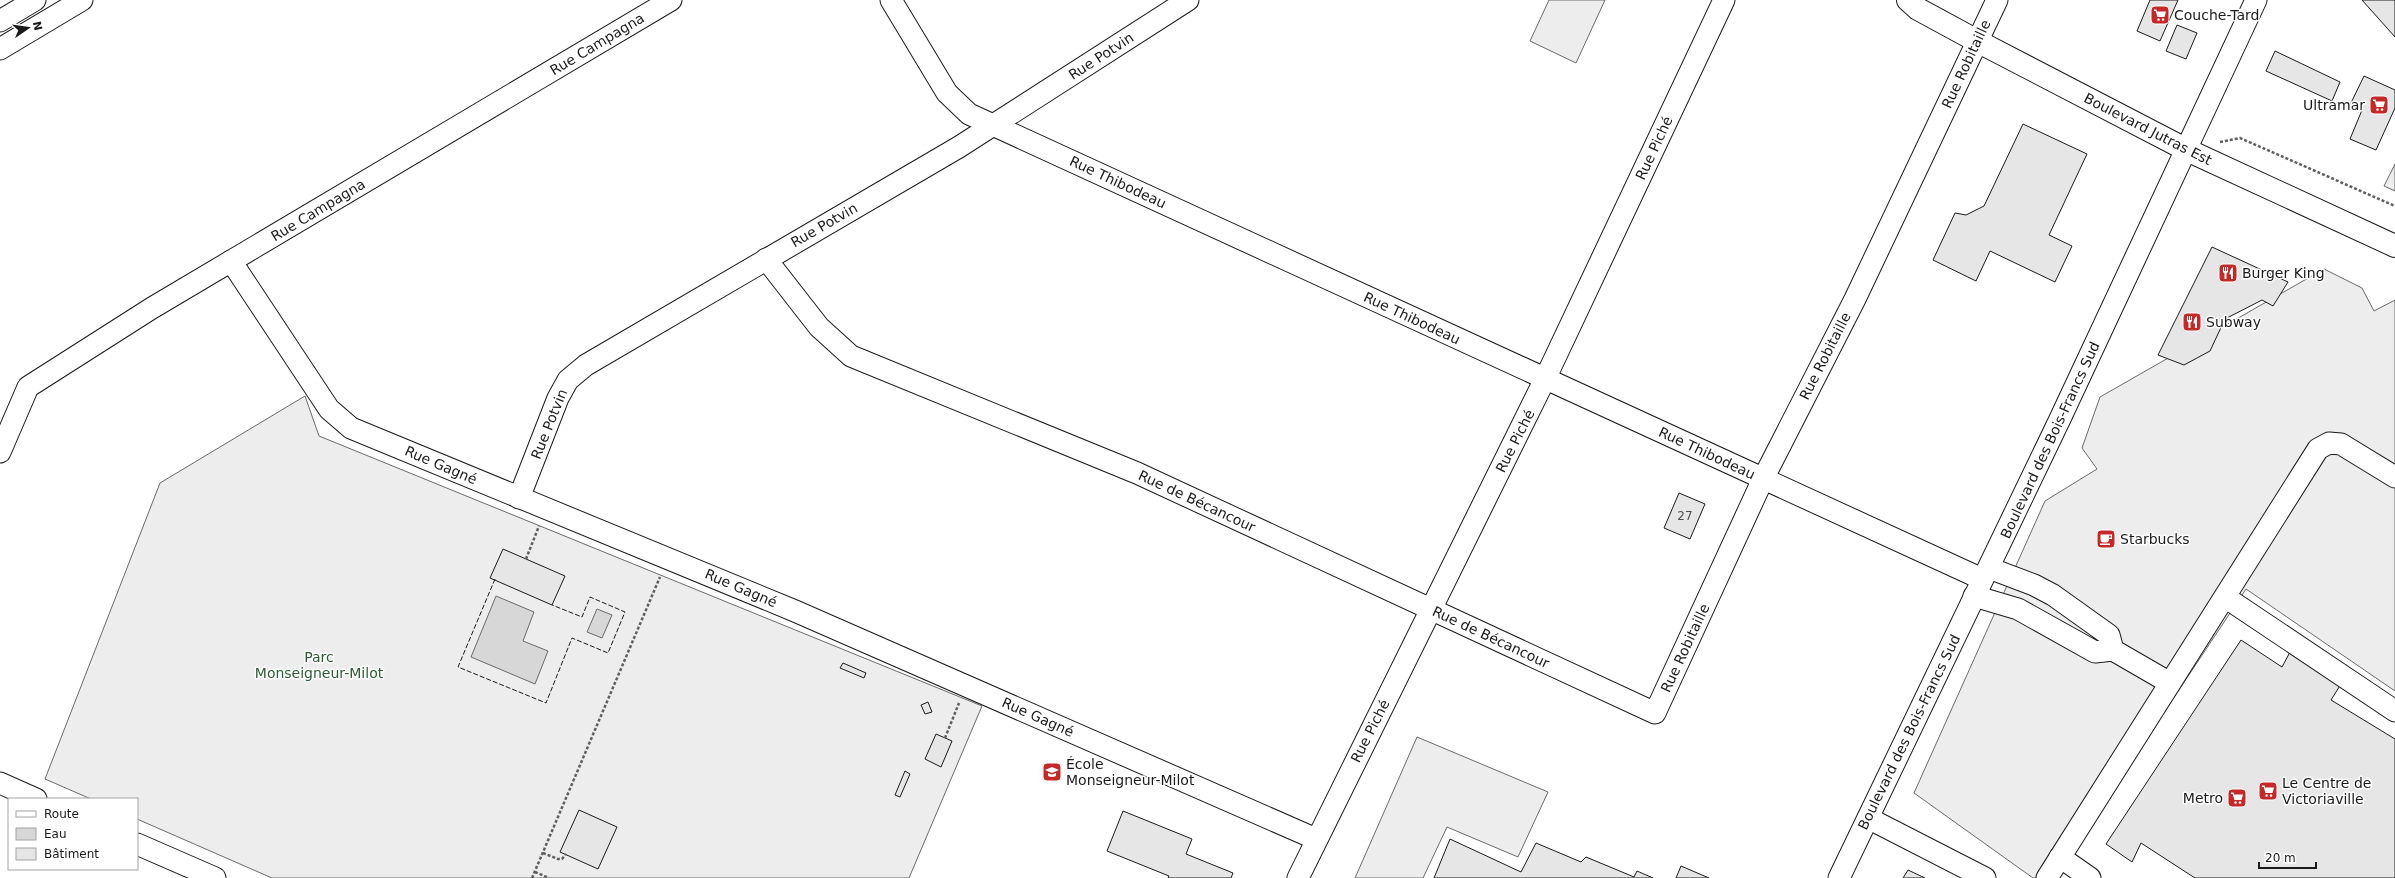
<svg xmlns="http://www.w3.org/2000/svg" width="2395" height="878" font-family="'DejaVu Sans',sans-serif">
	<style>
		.built { fill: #ededed; stroke: #6a6a6a }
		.water { fill: #d7d7d7; stroke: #6a6a6a }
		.building { fill: #e6e6e6; stroke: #1a1a1a }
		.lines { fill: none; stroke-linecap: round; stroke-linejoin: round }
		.minor-casing { stroke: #1a1a1a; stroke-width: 23 }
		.major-casing { stroke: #1a1a1a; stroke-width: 24 }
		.path { stroke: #5f5f5f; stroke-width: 2.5; stroke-dasharray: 3 2; stroke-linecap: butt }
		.minor { stroke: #fff; stroke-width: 21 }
		.major { stroke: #fff; stroke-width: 22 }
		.fence { stroke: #1a1a1a; stroke-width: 1; stroke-dasharray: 5 2; stroke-linecap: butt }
		.labels { text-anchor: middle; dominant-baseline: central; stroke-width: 3; stroke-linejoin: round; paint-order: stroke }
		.number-label { font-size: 12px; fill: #4d4d4d }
		.poi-label { font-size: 14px; fill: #1a1a1a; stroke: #fff; text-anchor: start }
		.street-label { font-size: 14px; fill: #1a1a1a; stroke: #fff }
		.park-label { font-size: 14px; fill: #2b5a34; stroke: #fff }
	</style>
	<rect width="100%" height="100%" fill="#fff"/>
	<g class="built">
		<path d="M1549,0h56l-29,63 -46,-22z"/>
		<path d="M2395,164v27l-11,-5z"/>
		<path d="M2324,269l38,19 12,23 21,-11v391l-149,-102 -192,289h-21l-119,-85 131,-292 52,-32 -15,-21 18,-51z"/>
		<path d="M305,396l14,40 663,270 -73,172h-637l-135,-59v-20h-46l-46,-20 115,-296z"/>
		<path d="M1417,737l131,55 -30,65 -71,-30 -24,51h-68z"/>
	</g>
	<g class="water">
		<path d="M496,596l38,16 -11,29 25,10 -13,33 -64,-27z"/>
		<path d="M597,609l15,6 -10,23 -15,-6z"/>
	</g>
	<g class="building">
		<path d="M2150,0h28l-18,41 -23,-10z"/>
		<path d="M2362,0h33v37z"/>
		<path d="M2177,25l20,8 -11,26 -20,-8z"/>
		<path d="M2275,51l65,31 -8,19 -66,-30z"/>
		<path d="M2364,76l31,14v18l-19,42 -26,-11 12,-29 -12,-5z"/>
		<path d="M2023,124l64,30 -38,81 23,11 -17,36 -65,-31 -14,30 -43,-21 22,-47 11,2 18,-9z"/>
		<path d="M2212,247l76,35 -15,24 -11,-6 -37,19 -15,32 -26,14 -26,-10z"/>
		<path d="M1679,493l26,11 -15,35 -26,-11z"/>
		<path d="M503,549l62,27 -13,29 -62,-27z"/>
		<path d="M2241,640l41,27 8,-15 51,32 -10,16 64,39v139h-200l-54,-35 -9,19 -26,-18z"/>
		<path d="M843,663l23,10 -2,5 -24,-10z"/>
		<path d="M928,702l4,10 -7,2 -4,-9z"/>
		<path d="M936,734l16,7 -11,26 -16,-8z"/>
		<path d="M905,771l5,3 -10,23 -5,-2z"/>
		<path d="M579,810l38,17 -19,42 -38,-17z"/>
		<path d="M1123,811l69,28 -6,15 47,19 -2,5h-63l1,-2 -62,-25z"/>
		<path d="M1450,839l71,33 15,-29 45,19 5,-5 48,20 3,-6 16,7h-219z"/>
		<path d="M1681,866l28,12h-33z"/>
		<path d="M1908,870l17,8h-22z"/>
	</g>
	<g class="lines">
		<g class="minor-casing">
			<g id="minor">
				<path d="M891,0l56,93 22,21 1013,465"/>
				<path d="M0,21l35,-21"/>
				<path d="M0,49l82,-49"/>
				<path d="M766,259l53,68 32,29 286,117 518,240 108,-234 92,-180 142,-299"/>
				<path d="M231,261l98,148 22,19 444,183 521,228"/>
				<path d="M0,452l28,-65 124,-79 519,-308"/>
				<path d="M519,498l39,-100 10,-18 18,-15 373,-218 229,-147"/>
				<path d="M1974,596l44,13 77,43 18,-2 -4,-15 -56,-40 -19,-10 -45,-17"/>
				<path d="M2225,597l170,114"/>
				<path d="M2113,650l57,33"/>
				<path d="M0,783l36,16"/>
				<path d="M1868,818l117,60"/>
				<path d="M137,844l78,34"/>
				<path d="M2060,857l30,21"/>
				<path d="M1298,878l247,-499 179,-379"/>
				<path d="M1839,878l220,-457 197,-421"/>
				<path d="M2047,878l271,-429 11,-6 12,1 54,33"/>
			</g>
		</g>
		<g class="major-casing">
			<path id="major" d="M1908,0l10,9 59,32 210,109 208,96"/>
		</g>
		<g class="path">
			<path d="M2220,142l20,-4 155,68"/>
			<path d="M526,559l13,-33"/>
			<path d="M945,738l14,-35"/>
			<path d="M543,853l15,6h4l4,-5"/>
			<path d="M535,872l14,6"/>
			<path d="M532,878l128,-301"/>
		</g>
		<use href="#minor" class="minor"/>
		<use href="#major" class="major"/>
		<path class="fence" d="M495,579l-37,88 88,36 26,-65 36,15 17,-41 -35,-15 -8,20 -30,-12"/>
	</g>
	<defs>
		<g id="supermarket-square" transform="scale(1)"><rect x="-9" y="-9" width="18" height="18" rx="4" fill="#c62828" stroke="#fff"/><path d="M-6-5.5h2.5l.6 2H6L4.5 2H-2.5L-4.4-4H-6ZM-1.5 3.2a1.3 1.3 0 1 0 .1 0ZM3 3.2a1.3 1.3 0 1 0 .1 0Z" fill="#fff"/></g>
		<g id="restaurant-square" transform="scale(1)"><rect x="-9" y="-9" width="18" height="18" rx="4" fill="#c62828" stroke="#fff"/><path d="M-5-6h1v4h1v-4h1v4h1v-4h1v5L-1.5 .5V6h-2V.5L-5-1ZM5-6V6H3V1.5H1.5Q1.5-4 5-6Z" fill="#fff"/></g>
		<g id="cafe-square" transform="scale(1)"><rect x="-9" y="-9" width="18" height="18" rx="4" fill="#c62828" stroke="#fff"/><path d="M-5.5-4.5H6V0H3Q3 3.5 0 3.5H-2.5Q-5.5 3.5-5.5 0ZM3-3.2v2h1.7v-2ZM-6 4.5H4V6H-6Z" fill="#fff"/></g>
		<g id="school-square" transform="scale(1)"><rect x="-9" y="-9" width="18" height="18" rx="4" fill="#c62828" stroke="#fff"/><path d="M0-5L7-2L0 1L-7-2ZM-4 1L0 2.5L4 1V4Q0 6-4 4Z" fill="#fff"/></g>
	</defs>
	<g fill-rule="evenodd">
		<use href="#supermarket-square" x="2160" y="15"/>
		<use href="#supermarket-square" x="2379" y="105"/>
		<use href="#restaurant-square" x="2228" y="273"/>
		<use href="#restaurant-square" x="2192" y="322"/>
		<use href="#cafe-square" x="2106" y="539"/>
		<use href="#school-square" x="1052" y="772"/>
		<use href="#supermarket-square" x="2268" y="791"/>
		<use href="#supermarket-square" x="2237" y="798"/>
	</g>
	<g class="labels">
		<g class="number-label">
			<text x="1685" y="516">27</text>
		</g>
		<g class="poi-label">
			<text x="2174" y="15">Couche-Tard</text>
			<text x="2365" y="105" text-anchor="end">Ultramar</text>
			<text x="2242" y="273">Burger King</text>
			<text x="2206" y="322">Subway</text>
			<text x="2120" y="539">Starbucks</text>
			<text x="1066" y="764">École<tspan x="1066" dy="16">Monseigneur-Milot</tspan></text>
			<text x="2282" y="783">Le Centre de<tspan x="2282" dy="16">Victoriaville</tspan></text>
			<text x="2223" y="798" text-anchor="end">Metro</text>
		</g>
		<g class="street-label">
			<text transform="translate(597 44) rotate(-31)">Rue Campagna</text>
			<text transform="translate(1101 56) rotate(-33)">Rue Potvin</text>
			<text transform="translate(1966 64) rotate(-65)">Rue Robitaille</text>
			<text transform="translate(2148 129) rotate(27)">Boulevard Jutras Est</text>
			<text transform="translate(1654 148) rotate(-65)">Rue Piché</text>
			<text transform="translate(1118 182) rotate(25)">Rue Thibodeau</text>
			<text transform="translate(318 210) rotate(-31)">Rue Campagna</text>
			<text transform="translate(824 225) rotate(-30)">Rue Potvin</text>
			<text transform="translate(1412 318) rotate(25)">Rue Thibodeau</text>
			<text transform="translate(1825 356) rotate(-63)">Rue Robitaille</text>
			<text transform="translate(549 424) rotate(-68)">Rue Potvin</text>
			<text transform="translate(2050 440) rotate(-65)">Boulevard des Bois-Francs Sud</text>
			<text transform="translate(1515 441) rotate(-63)">Rue Piché</text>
			<text transform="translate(1707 453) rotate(25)">Rue Thibodeau</text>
			<text transform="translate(441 465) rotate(23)">Rue Gagné</text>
			<text transform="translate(1197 501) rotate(25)">Rue de Bécancour</text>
			<text transform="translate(741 588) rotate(23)">Rue Gagné</text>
			<text transform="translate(1491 637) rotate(25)">Rue de Bécancour</text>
			<text transform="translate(1685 648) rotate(-65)">Rue Robitaille</text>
			<text transform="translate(1038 717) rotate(24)">Rue Gagné</text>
			<text transform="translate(1370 731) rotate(-63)">Rue Piché</text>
			<text transform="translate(1909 732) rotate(-64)">Boulevard des Bois-Francs Sud</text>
		</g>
		<g class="park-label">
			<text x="319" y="657">Parc<tspan x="319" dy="16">Monseigneur-Milot</tspan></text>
		</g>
	</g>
	<rect x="8" y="798" width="130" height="72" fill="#ffffff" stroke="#a3a3a3"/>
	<rect x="16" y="811" width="20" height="6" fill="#ffffff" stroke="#a3a3a3"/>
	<text x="44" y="818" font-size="12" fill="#1a1a1a">Route</text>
	<rect x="16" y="828" width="20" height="12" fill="#d7d7d7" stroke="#a3a3a3"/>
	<text x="44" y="838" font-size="12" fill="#1a1a1a">Eau</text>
	<rect x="16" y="848" width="20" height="12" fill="#e6e6e6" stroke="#a3a3a3"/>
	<text x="44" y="858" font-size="12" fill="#1a1a1a">Bâtiment</text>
	<g transform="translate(28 28) rotate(77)" stroke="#ffffff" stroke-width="3" paint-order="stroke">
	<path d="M0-3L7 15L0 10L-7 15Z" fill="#1a1a1a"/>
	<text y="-6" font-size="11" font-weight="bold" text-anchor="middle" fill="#1a1a1a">N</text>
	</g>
	<path d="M2259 862v6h57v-6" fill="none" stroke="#1a1a1a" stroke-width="2"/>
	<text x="2265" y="862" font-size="12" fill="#1a1a1a" stroke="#ffffff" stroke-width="3" paint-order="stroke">20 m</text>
</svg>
